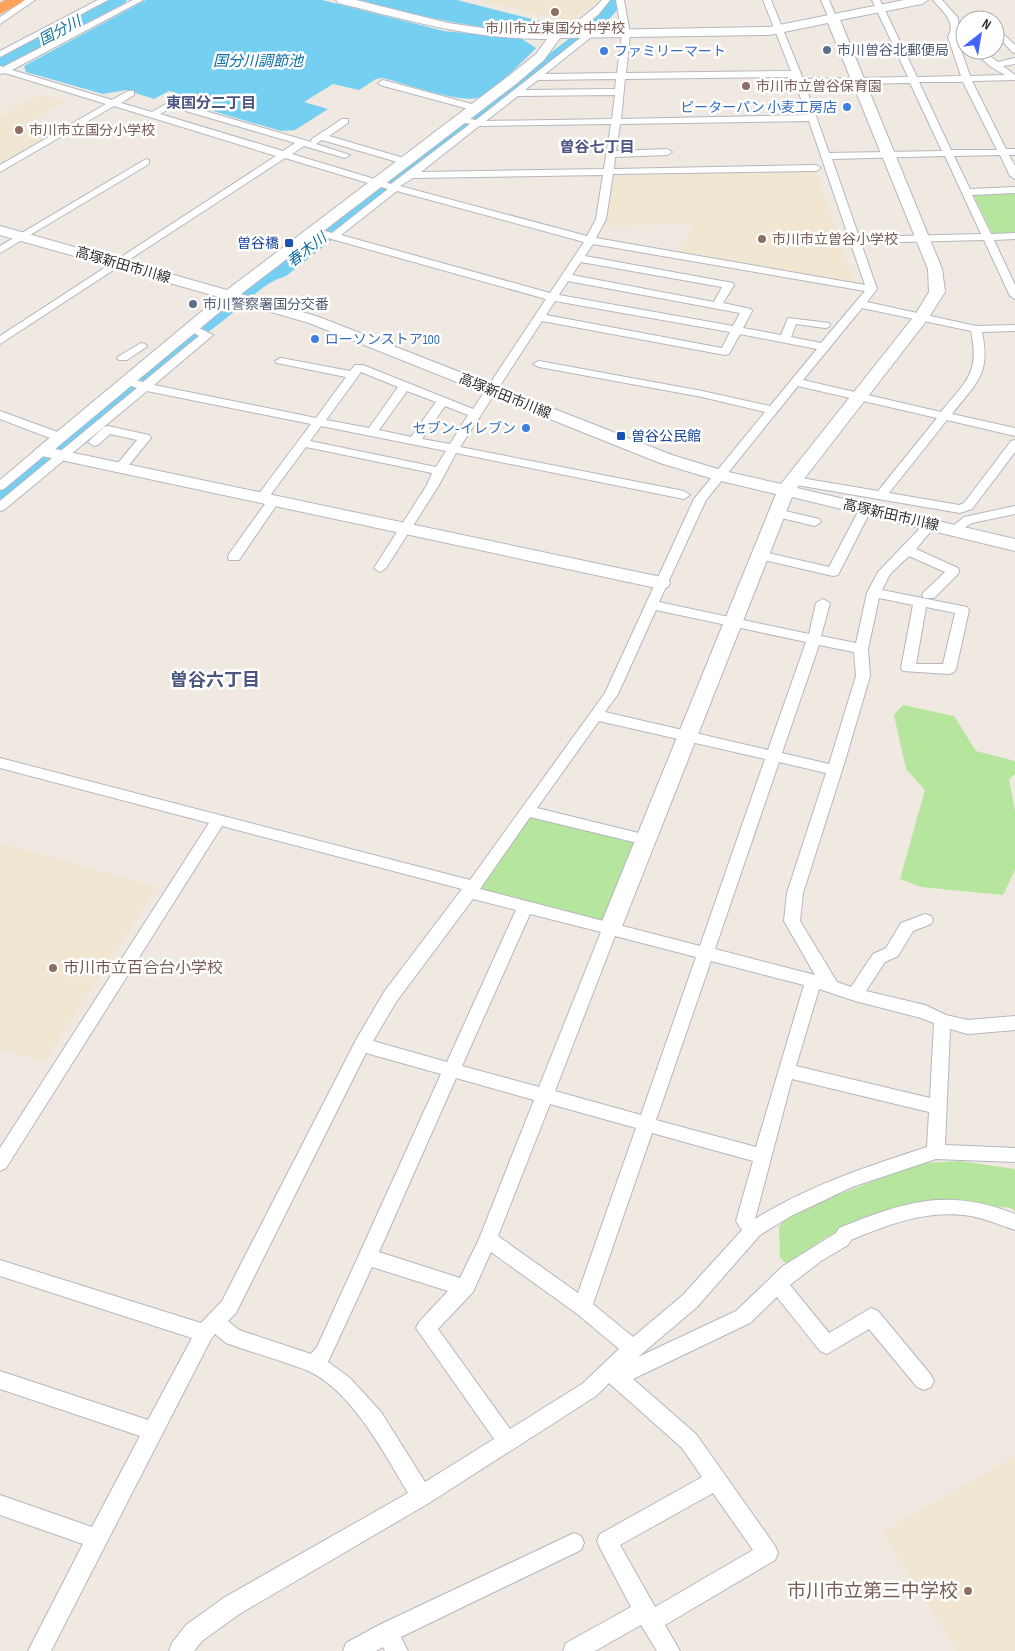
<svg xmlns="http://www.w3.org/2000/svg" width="1015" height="1651" font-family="'Sofia Sans Condensed','Noto Sans JP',sans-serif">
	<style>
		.education { fill: #f0e6d1 }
		.green { fill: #b6e59e }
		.water { fill: #75cff0 }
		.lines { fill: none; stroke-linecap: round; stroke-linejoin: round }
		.river { fill: #75cff0; fill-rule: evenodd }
		.street-casing { stroke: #b4b7c1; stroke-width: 2 }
		.secondary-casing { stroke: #b4b7c1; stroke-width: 2 }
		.highway-casing { stroke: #c9c9c9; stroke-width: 1 }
		.street { fill: #fff; fill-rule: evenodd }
		.secondary { fill: #fff; fill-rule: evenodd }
		.highway { fill: #ffa35c; fill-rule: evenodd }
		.education-dot { fill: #8d6e63; stroke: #fff; stroke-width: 2 }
		.service-dot { fill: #5c6f8a; stroke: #fff; stroke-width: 2 }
		.shop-dot { fill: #3f7fe0; stroke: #fff; stroke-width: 2 }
		.transit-dot { fill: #1a4fb4; stroke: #fff; stroke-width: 2 }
		.labels { text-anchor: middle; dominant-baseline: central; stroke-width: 5; stroke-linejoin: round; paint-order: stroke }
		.far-education-label { font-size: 14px; fill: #785e54; stroke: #fff; text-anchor: start }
		.far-service-label { font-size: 14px; fill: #4e5e75; stroke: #fff; text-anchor: start }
		.far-shop-label { font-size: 14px; fill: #366cbe; stroke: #fff; text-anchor: start }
		.far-transit-label { font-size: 14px; fill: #164399; stroke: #fff; text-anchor: end }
		.far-street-label { font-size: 14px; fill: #2e2e2e; stroke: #fff }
		.far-water-label { font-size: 15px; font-style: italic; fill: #0d6fa3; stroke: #fff }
		.far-neighbourhood-label { font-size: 15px; font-weight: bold; fill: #4d5680; stroke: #fff }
		.education-label { font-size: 16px; fill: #785e54; stroke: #fff; text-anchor: start }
		.neighbourhood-label { font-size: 18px; font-weight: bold; fill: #4d5680; stroke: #fff }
		.near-education-label { font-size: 19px; fill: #785e54; stroke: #fff; text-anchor: end }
	</style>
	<rect width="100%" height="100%" fill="#efe9e1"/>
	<g class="education">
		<path d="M477,0h123l-29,23z"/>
		<path d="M40,94l25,8 -42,23 30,10 -53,31v-49z"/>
		<path d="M816,172l39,112 -178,-31 17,-29 -92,2 13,-51z"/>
		<path d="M0,843l157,44 -113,175 -44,-13z"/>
		<path d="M1015,1456v195h-58l-74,-119z"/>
	</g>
	<g class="green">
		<path d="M1015,193v41l-22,1 -20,-41z"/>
		<path d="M903,705l51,11 22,35 39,10v13l-6,5 6,32v59l-12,25 -82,-8 -21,-8 25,-89 -19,-21 -12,-54z"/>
		<path d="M526,811l120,29 -36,89 -141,-37z"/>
		<path d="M960,1161l55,8v43l-4,-4 -77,-8 -108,37 -39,28 -7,-8 -1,-31 15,-15 128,-48z"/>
	</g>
	<g class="water">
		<path d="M146,0h176l122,31 78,8 14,9c-9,10 -47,46 -59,50 -18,5 -74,-15 -94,-20l-7,1 -17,11 -26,-6 -29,18 24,7 -33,21 -14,1 -92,-27 1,-7 -21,-6 -15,8 -28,-9 -23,4 -77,-22 -2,-6z"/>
		<path d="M360,0h97l87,22 -4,9c-63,0 -120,-15 -180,-31z"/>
	</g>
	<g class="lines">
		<g class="river">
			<path d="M109,0h18l-2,3 -125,65v-11z"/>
			<path d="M607,0h14l-3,9 -16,18 -316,249c-20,6 -30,18 -45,30 -14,12 -29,23 -43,34l-3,6 -187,157 -8,1v-17l179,-147 3,-6c15,-12 31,-24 46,-36 15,-13 25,-24 44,-30l320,-247 14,-16z"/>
		</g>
		<g class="street-casing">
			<g id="street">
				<path d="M25,0h10l-35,24v-7z"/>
				<path d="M98,0h10l-108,57v-6z"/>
				<path d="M133,0h10l-131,70 100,30 16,-9h6v4l-13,8 31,9 19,-11 140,41 1,-3 30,-20h6v4l-19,13 78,23v4h-6l-79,-23 -6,4 34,11 -5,3 -41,-12 -12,8 99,30 79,-60 -12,-3v-4l18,3 112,-88 7,2 -50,40 72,-1 5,-39 -6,-34h8l6,34 -4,39 165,-2 -28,-71h8l32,79 105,-2 -36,-77h8l37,77 44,-1 -13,-39c9,-16 -6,-26 -15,-37h9l16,18 1,13 6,5v8l-8,-6 13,38 35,-1 -14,-8 -19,-17h10l16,12 17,-4v6l-12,2 12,9v5l-43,1 34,68h9v6h-6l6,11v13l-5,-3 -10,-21 -46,1 16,33 45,-2v6l-43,2 19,39 24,-1v6l-21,1 21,45v14l-5,-3 -26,-56 -123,3 16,46 -10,13 109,24 39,-1v6l-33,1c9,43 -6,51 -30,82l63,14v8l-68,-16 -58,73 70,12 5,-2 47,-62 4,-1v12l-43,57 -12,4 -169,-29 -2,-3 6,-4 83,14 59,-73 -139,-32 -92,114 -47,102 150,32 7,-31 7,-4 7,4 -9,33 35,7 11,-50 11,-21 48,-50h8l2,3 -20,24 42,19 1,3 -1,3 -24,24h-10l-2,-3 2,-3 21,-20 -36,-16 -19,18 -8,16 85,17 2,3 -13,59 -2,3 -5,2 -46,-3 -2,-3 12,-63 -34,-7 -11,51 2,27 -25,85 -42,132 -3,28 37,61 14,5 22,-33 13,-6 15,-25 24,-9 6,2 2,4 -2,4 -18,7 -15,25 -13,6 -19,29 59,14 21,10 22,5 47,-4v14l-47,4 -18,-5 -5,116 70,3v14l-79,-3 -84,28 -61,29 -31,19 -63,72 -59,50 98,-46 47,-45 53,-33 3,-5c65,-26 107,-41 176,-14v16c-15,-5 -29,-11 -44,-14 -42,-7 -82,8 -120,24l-3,5 -27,16 -31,24 39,48 42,-25 7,3 53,64 3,6 -3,6 -7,3 -7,-3 -48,-58 -42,25 -7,-3 -43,-54 -27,26 -117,56 63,55 79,112 3,7 -3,7 -110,65 15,26h-23l-16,-26 -46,26h-32l3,-8 65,-36 -31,-59 -3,-7 3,-7 102,-57 -20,-29 -73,-65 -13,13 -167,107 -188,110 -39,28 -8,10h-25l3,-8 14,-18 39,-28 183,-104c-24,-40 -57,-104 -102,-123 -26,-10 -53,-17 -80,-27l-11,-9 -4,5 -160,312h-23l55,-107 -83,-29v-20l92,32 48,-91 -140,-47v-18l148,49 44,-82 -192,-62v-16l201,63 21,-22 134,-261 28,-48 78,-103 -240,-63 -216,342 -6,3v-23l209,-325 -209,-55v-10l470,122 135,-187 89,-194 71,-87 -63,-15 -163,-30 -6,-3 6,-3 163,30 68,15 47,-57 -77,-15 -11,20 -4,1 -183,-34 -82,126 224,44 6,4 -6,4 -228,-46 -17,32 -53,83 -6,4 -6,-4 53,-83 5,-12 -126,-26 -40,54h-8l-2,-3 2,-3 53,-71 -164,-33 -143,119 -4,1v-10l137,-113 -14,-5 -2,-2 2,-2 4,-1 16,4 56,-46 -13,-8 1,-2h8l18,9 -59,50 162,33 30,-41 -69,-14 -2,-2 6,-3 69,13 5,-6h8l110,44 73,-110 -236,-66v-4l4,-1 18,5 56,-44 -103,-31 -285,186v-8l276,-180 -162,-50 -114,66v-7l106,-61 -101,-31 -5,1v-8l3,1zM793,77l14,38 -186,4 4,-40zM616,79l-1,10 -90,1 13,-10zM919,82h44l34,68h-46zM910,83l32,68 -113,2 -24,-68zM615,95l-3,24 -126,2 32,-25zM172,107l123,36 -12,8 -123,-37zM809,121l56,164 -269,-47 10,-19 7,-45 203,-3 5,-3 -5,-3 -202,4 1,-12 52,-2 5,-3 -5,-3 -51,2 4,-27zM611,124l-7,45 -183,3 58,-46zM945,156l36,78 -122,3 -27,-78zM603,175l-7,44 -9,17 -187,-50 13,-8zM397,191l187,51 -34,51 -209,-58zM593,244l272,47 -44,52 -30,-6 5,-13 29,4 4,-1 1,-2 -1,-2 -41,-5 -7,17 -38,-7 9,-17 -1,-2 -28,-6 11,-18 -1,-2 -148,-27zM581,262l141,25 -8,15 -142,-27zM568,281l172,32 -7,13 -174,-31zM555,301l175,31 -8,16 -176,-33zM862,308l109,23c9,43 -5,50 -30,81l-138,-32zM361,372l37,15 -29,41 -43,-8zM407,391l29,11 -25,35 -32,-7zM445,406l23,9 -18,29 -28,-5zM321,426l125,25 -10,16 -126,-26zM926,607l29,6 -12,51h-27zM656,610l150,32 -38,108 -163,-38 13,-18zM819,645l35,7 2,24 -27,88 -47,-11zM599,721l166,38 -65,187 -220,-57 50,-72 116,28 5,-1 3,-4 -3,-4 -114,-28zM779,762l47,11 -39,120 -3,28 31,54 -100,-26zM473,899l43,11 -69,152 -74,-21 23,-39zM530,914l71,18 -62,155 -77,-21zM615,936l81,21 -55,158 -86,-24zM711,961l93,24 -48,162 -100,-27zM819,989l36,12 66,17 13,5 -4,75 -134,-32zM366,1053l75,21 -124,273 -6,7 -72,-24 -11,-9 8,-8zM456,1078l78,22 -55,139 -19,39 -81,-26zM792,1079l137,33 -2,35c-61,20 -117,38 -172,72zM550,1104l86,24 -58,165 -80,-57zM652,1133l101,28 -17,60 6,9 -59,65 -50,42 -40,-33zM491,1252l85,61 43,36 -37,35 -72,45 -72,-100 35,-37zM372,1267l76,24 -29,31 -3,6 78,111 -69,43 -44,-70 -31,-34 -22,-16zM713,1493l40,57 -98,57 -35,-62z"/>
				<path d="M602,0h8l-12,15 -24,17 -3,5h-6l-1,-2c5,-10 28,-23 38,-35z"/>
				<path d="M821,0h8l8,19 -1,2h-6z"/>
				<path d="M1001,32l14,13v8l-3,-1 -15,-17z"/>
				<path d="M383,80l96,26 2,2 -5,3 -96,-26 -2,-2z"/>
				<path d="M146,159l3,1v4l-149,89v-7z"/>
				<path d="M141,343l4,1 2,2 -2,2 -18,12h-8l-2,-2 2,-2z"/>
				<path d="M0,411l63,23 2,3 -6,4 -4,-1 -55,-21z"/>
				<path d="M108,426l41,9 2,3 -27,33 -4,1 -6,-4 23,-28 -27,-6 -12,11 -4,1 -6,-4 16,-15z"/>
				<path d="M42,447l6,4 -2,3 -42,35 -4,1v-10l38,-32z"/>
				<path d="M274,496l6,4 -41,60h-10l-1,-3 1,-3 41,-57z"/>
				<path d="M865,506l6,4 -33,65 -5,1 -73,-17 -6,-4 6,-4 69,16 30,-57z"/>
				<path d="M1015,506v8l-43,9 -18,11 -6,-4 16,-13z"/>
				<path d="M777,509l42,10 2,3 -6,4 -42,-10 -2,-3 2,-3z"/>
				<path d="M574,1533l7,3 3,7 -3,7 -180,87 7,14h-23l-2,-4 -7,4h-33l3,-8 33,-18z"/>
			</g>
		</g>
		<g class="secondary-casing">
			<path id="secondary" d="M336,0h20l92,23 49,7 46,1 226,-4 135,-27h24l-6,4 -82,16 102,249 3,23 -18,28 -130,168 218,51v12l-223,-54 -171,432 -3,6 -8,3 -8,-3 -3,-6 177,-435 -63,-15 -53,-16 -351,-140 -76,-22 -178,148 606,128 7,2 2,4 -2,4 -7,2 -619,-133 -6,-1 -2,-4 185,-154 -219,-62v-9l227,64 279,-212 30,-24 11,-15c-73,1 -139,-19 -209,-36zM828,23l100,246 1,23 -14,23 -134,169 -57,-13 -52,-16 -353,-138 -78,-23 275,-210 28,-24 16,-22 209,-3z"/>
		</g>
		<g class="highway-casing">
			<path id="highway" d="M5,0h19l-3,3 -21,11v-11z"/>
		</g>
		<use href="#street" class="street"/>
		<use href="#secondary" class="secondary"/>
		<use href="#highway" class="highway"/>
	</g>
	<g class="education-dot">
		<circle cx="555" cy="12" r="5"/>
		<circle cx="746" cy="86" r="5"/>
		<circle cx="19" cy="130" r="5"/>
		<circle cx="762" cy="239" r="5"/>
		<circle cx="53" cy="968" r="5"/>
		<circle cx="968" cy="1591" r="5"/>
	</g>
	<g class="service-dot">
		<circle cx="827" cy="50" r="5"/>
		<circle cx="193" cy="304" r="5"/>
	</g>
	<g class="shop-dot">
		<circle cx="604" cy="51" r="5"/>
		<circle cx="847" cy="107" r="5"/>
		<circle cx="315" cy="339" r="5"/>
		<circle cx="526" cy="428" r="5"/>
	</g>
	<g class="transit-dot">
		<rect x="284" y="238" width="10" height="10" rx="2.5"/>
		<rect x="616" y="431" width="10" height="10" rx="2.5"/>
	</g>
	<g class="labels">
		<g class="far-education-label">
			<text x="555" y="28" text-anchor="middle">市川市立東国分中学校</text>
			<text x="756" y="86">市川市立曽谷保育園</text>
			<text x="29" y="130">市川市立国分小学校</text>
			<text x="772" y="239">市川市立曽谷小学校</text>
		</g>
		<g class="far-service-label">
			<text x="837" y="50">市川曽谷北郵便局</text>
			<text x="203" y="304">市川警察署国分交番</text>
		</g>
		<g class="far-shop-label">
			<text x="614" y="51">ファミリーマート</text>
			<text x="837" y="107" text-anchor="end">ピーターパン 小麦工房店</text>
			<text x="325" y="339">ローソンストア100</text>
			<text x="516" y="428" text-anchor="end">セブン-イレブン</text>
		</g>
		<g class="far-transit-label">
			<text x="279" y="243">曽谷橋</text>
			<text x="631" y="436" text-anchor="start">曽谷公民館</text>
		</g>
		<g class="far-street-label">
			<text transform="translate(123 265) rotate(16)">高塚新田市川線</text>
			<text transform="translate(505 396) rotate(22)">高塚新田市川線</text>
			<text transform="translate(891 515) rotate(13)">高塚新田市川線</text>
		</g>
		<g class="far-water-label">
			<text transform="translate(60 31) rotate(-28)">国分川</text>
			<text x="258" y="61">国分川調節池</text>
			<text transform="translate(307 250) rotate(-38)">春木川</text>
		</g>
		<g class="far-neighbourhood-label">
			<text x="211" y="103">東国分二丁目</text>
			<text x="597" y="147">曽谷七丁目</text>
		</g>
		<g class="education-label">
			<text x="63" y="968">市川市立百合台小学校</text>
		</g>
		<g class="neighbourhood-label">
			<text x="215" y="680">曽谷六丁目</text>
		</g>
		<g class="near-education-label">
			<text x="958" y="1591">市川市立第三中学校</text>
		</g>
	</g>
	<g transform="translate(980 35) rotate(31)"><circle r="24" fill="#ffffff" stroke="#ababab"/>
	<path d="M0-4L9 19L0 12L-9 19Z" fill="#4264fb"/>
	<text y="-8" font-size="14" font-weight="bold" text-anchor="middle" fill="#2e2e2e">N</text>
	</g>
</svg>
